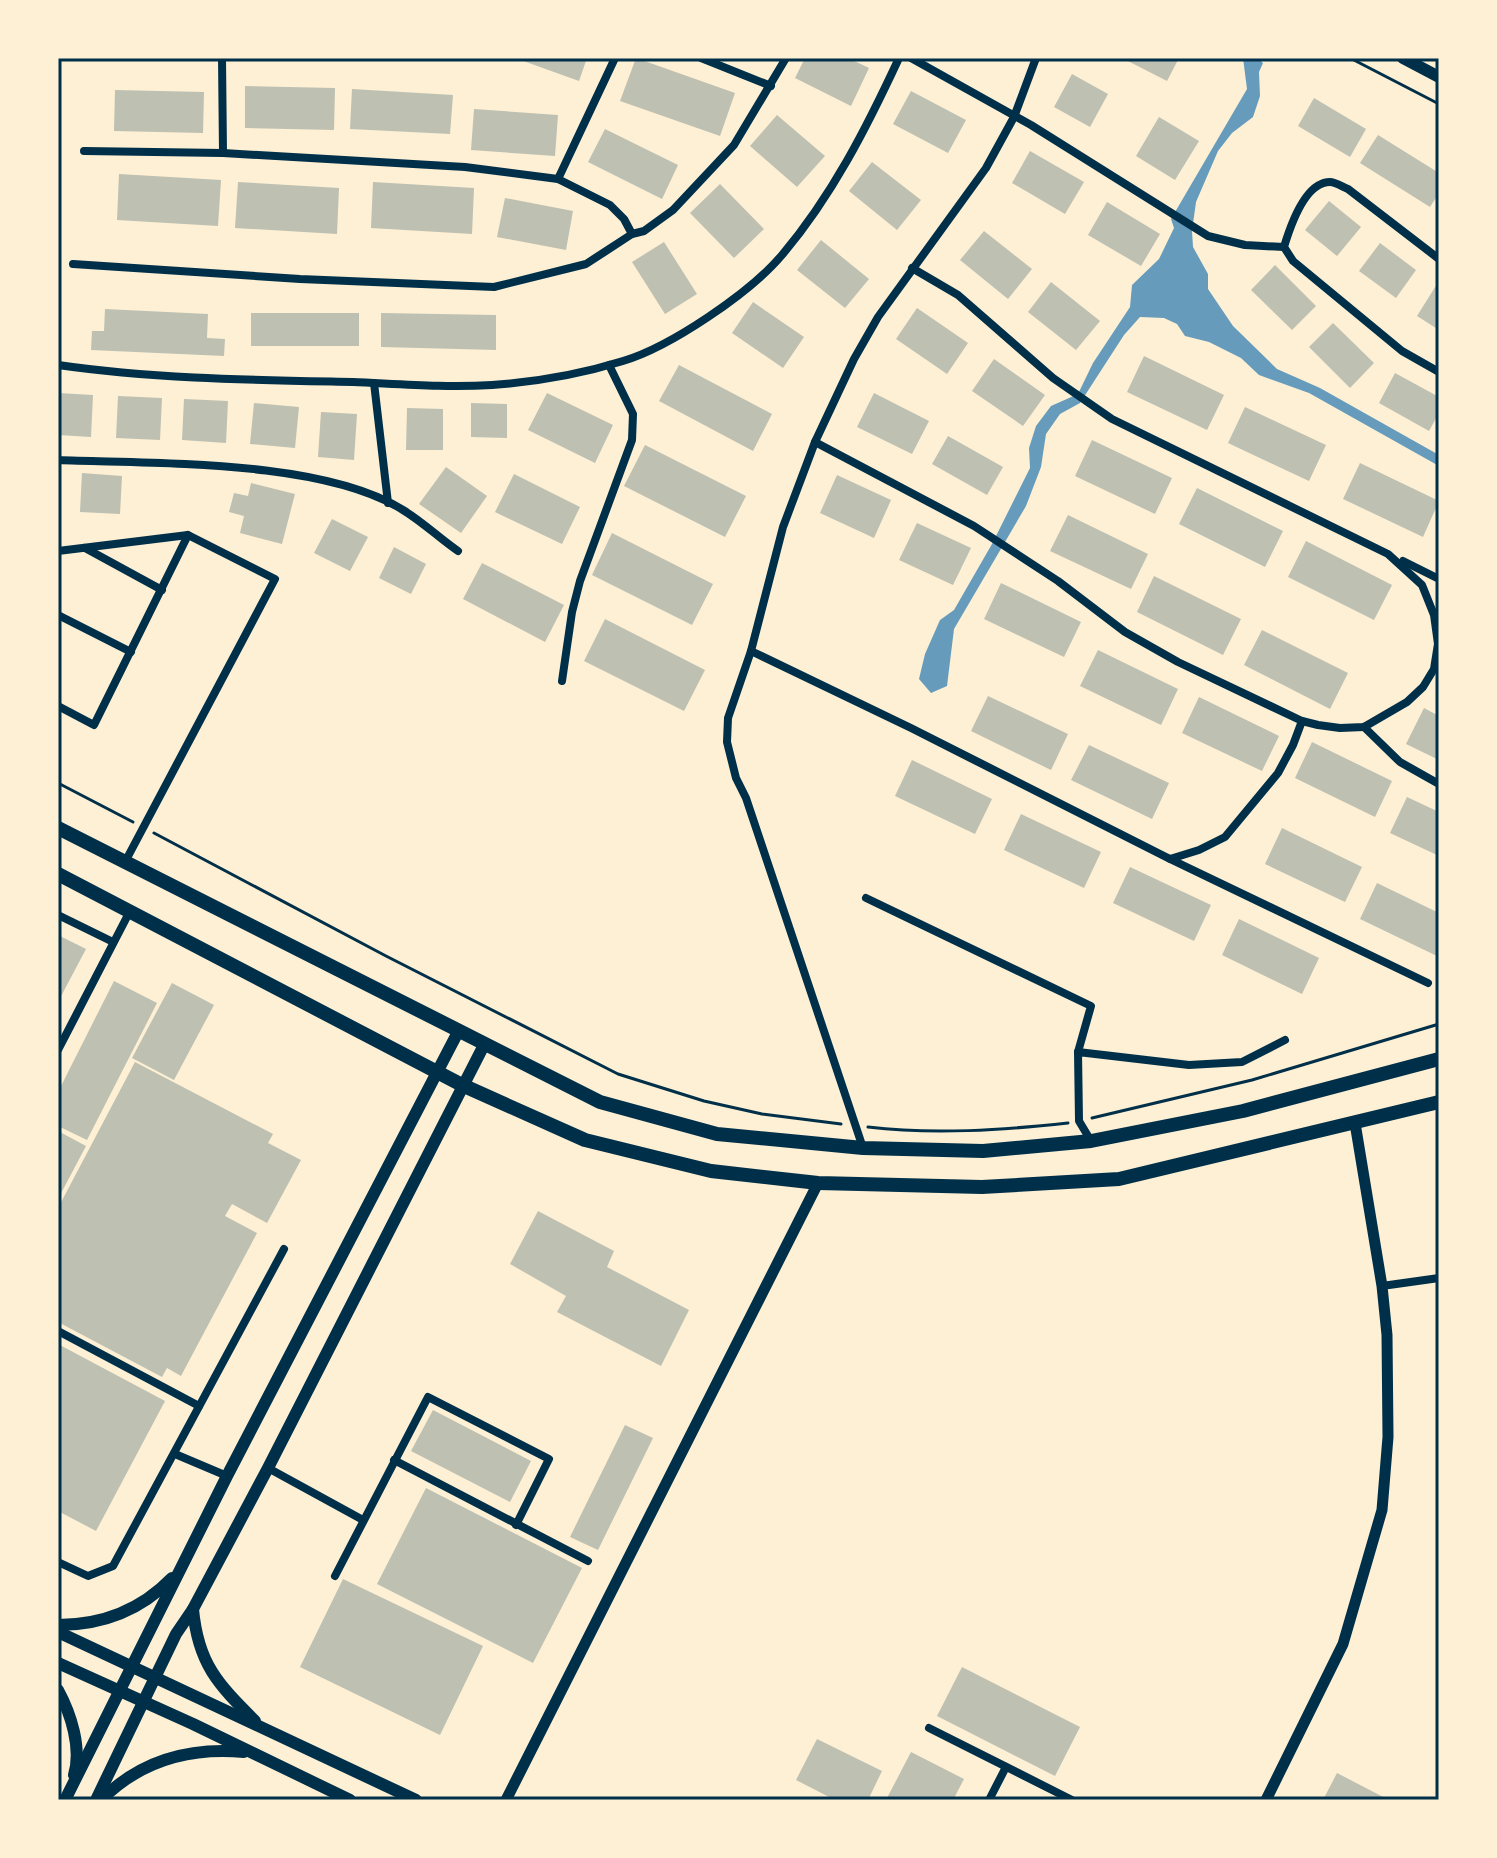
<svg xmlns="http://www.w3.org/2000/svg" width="1497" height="1858" font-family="Cabin,sans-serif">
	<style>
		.water { fill: #669bbc }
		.building { fill: #bec0b2 }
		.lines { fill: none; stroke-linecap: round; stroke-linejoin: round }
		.path { stroke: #003049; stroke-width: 3 }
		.minor { stroke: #003049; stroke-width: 8 }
		.tertiary { stroke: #003049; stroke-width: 11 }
		.secondary { stroke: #003049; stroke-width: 12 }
		.primary { stroke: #003049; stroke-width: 14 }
		.neatline { fill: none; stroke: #003049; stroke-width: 3 }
	</style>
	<rect width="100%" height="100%" fill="#fdf0d5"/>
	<path class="water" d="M1243,58h15l5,5 -4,9 1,24 -7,21 -21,16 -14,18 -22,51 -4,29 1,16 15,27v15l25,37 44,43 43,19 119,67v11l-130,-73 -50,-18 -18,-17 -32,-16 -24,-6 -8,-12 -13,-6 -24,-1 -16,18 -44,68 -20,11 -14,20 -5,33 -15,39 -72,123 -7,57 -16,7 -12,-14 6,-25 15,-34 14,-10 38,-66 38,-76 -1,-20 7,-22 15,-20 27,-12 15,-31 37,-56 2,-22 27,-26 15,-31 -3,-9 76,-130z"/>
	<g class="building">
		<path d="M515,58h72l-8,23z"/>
		<path d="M636,58l99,35 -15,43 -100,-35z"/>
		<path d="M805,58h43l21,10 -18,38 -56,-28z"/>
		<path d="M1122,58h57l-12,23z"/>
		<path d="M1072,74l36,20 -18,33 -36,-20z"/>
		<path d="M245,86l90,2 -1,42 -89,-2z"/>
		<path d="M352,89l101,6 -3,39 -100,-5z"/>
		<path d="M115,90l89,2 -1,41 -89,-2z"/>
		<path d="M911,91l55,29 -18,33 -55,-29z"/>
		<path d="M1314,98l52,31 -16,28 -52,-31z"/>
		<path d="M474,109l84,6 -3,41 -84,-6z"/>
		<path d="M777,115l48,41 -28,31 -47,-41z"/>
		<path d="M1159,117l40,24 -24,39 -39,-24z"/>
		<path d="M605,129l73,36 -16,34 -74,-37z"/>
		<path d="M1378,135l61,38v20l-9,14 -70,-44z"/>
		<path d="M1030,151l54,31 -19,32 -53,-31z"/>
		<path d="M872,162l49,38 -24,30 -48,-39z"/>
		<path d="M119,174l102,6 -3,46 -101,-6z"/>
		<path d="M238,182l101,6 -2,46 -102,-6z"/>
		<path d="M373,182l101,6 -2,46 -101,-6z"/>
		<path d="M720,184l44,45 -30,29 -44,-45z"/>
		<path d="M505,198l68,13 -7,39 -69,-13z"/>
		<path d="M1329,201l32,26 -24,29 -32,-26z"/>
		<path d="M1107,202l53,32 -19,32 -53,-31z"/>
		<path d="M984,231l48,38 -24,30 -48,-39z"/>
		<path d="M821,240l48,39 -24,29 -48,-38z"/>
		<path d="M664,242l33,52 -32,20 -33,-52z"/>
		<path d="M1380,243l36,27 -20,28 -37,-27z"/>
		<path d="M1275,265l41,41 -24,24 -41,-40z"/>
		<path d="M1051,282l49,39 -24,29 -48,-38z"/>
		<path d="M1437,284l2,1v45l-22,-14z"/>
		<path d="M753,302l51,35 -21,31 -51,-35z"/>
		<path d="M917,308l51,35 -21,31 -51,-35z"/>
		<path d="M105,309l103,5 -1,24 18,1 -1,17 -133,-6 1,-19h12z"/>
		<rect x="251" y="313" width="108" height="33"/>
		<path d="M381,313l115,2v35l-115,-3z"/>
		<path d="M1333,323l41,40 -24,25 -41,-41z"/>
		<path d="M1144,356l80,39 -17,35 -80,-38z"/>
		<path d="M994,359l51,36 -22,31 -51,-35z"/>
		<path d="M679,365l93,49 -19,37 -94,-50z"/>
		<path d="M1395,373l44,24v16l-10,18 -50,-28z"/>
		<path d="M58,393l35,2 -2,42 -33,-2z"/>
		<path d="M547,393l66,32 -18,38 -67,-33z"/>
		<path d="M874,393l55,28 -17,33 -55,-27z"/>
		<path d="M118,396l44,2 -2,42 -44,-2z"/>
		<path d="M184,399l44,2 -2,42 -44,-3z"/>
		<path d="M254,403l45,4 -4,41 -45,-4z"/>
		<path d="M471,403l36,1v34l-36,-1z"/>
		<path d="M1245,407l81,38 -17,36 -81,-38z"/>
		<path d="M407,408l36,1v41h-37z"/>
		<path d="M321,412l36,2 -3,46 -36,-3z"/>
		<path d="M948,436l55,31 -16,28 -55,-31z"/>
		<path d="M1092,440l80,38 -17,36 -80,-38z"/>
		<path d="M645,445l101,51 -21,41 -101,-51z"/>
		<path d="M1360,463l79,38 -16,36 -80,-38z"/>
		<path d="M446,467l41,29 -26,37 -42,-29z"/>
		<path d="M82,473l40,3 -2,38 -40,-2z"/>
		<path d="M514,474l66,33 -18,37 -67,-32z"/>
		<path d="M837,475l54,25 -17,38 -54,-25z"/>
		<path d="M251,483l44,11 -13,50 -42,-11 4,-17 -15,-4 5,-19 14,3z"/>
		<path d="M1197,488l86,43 -18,36 -86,-43z"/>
		<path d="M1068,515l80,39 -17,35 -81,-38z"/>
		<path d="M332,519l36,18 -18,34 -36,-18z"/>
		<path d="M917,523l54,25 -18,37 -54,-25z"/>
		<path d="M612,533l101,51 -21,41 -100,-50z"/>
		<path d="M1306,541l86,44 -18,35 -86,-43z"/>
		<path d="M394,547l32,17 -15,30 -32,-16z"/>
		<path d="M482,563l82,42 -19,37 -82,-43z"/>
		<path d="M1154,576l87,43 -18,36 -86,-43z"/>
		<path d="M1001,583l80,39 -17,35 -80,-38z"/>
		<path d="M605,619l100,51 -21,41 -100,-50z"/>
		<path d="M1262,630l86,43 -18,36 -86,-44z"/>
		<path d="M1098,650l80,39 -17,36 -81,-39z"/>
		<path d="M988,696l80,38 -17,36 -80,-39z"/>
		<path d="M1199,697l80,39 -17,35 -80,-38z"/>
		<path d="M1424,708l15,8v44l-33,-16z"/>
		<path d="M1312,742l80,39 -17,36 -80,-39z"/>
		<path d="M1089,745l80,38 -17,36 -81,-39z"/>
		<path d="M912,760l80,39 -17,35 -80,-38z"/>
		<path d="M1407,797l32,15v44l-49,-23z"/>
		<path d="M1021,814l80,38 -17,36 -80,-38z"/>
		<path d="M1282,828l80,39 -17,35 -80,-38z"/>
		<path d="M1130,867l81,38 -17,36 -81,-38z"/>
		<path d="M1377,883l62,30v44l-79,-38z"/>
		<path d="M1239,919l80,39 -17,36 -80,-39z"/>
		<path d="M58,935l28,14 -28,53z"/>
		<path d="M114,981l43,22 -70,137 -29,-14v-34z"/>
		<path d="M172,983l42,22 -40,75 -42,-22z"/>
		<path d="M135,1062l138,72 -5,9 33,17 -34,63 -35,-19 -7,12 32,17 -76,143 -14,-8 -5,9 -104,-55v-114z"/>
		<path d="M58,1131l28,15 -28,53z"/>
		<path d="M538,1211l76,40 -7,16 82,43 -28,56 -104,-54 9,-16 -56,-32z"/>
		<path d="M58,1344l107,57 -69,130 -38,-20z"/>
		<path d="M433,1410l98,51 -21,41 -99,-51z"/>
		<path d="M625,1425l28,13 -55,112 -28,-13z"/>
		<path d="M426,1488l156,80 -49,95 -156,-79z"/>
		<path d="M343,1579l140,67 -43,89 -140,-68z"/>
		<path d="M962,1667l118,60 -25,49 -118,-60z"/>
		<path d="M817,1739l65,32 -14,29h-33l-39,-20z"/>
		<path d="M911,1752l53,27 -11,21h-67z"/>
		<path d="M1337,1773l52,27h-66z"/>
	</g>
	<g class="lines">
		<g class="path">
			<path d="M1350,58l89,46"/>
			<path d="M58,783l75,39"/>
			<path d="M154,833l232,123 232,118 86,27 58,13 79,10"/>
			<path d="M1092,1118l160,-38 187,-56"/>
			<path d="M868,1127c66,8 135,3 200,-4"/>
		</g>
		<g class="minor">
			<path d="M222,58l1,95"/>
			<path d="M701,58l70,28"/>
			<path d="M911,58l120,67 177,111 37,9 39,2"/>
			<path d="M84,151l139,2 242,14 93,12 52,26 14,14 8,15"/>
			<path d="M558,179l57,-121"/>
			<path d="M1439,259l-91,-70c-5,-2 -13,-7 -18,-7 -25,0 -40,45 -46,65l9,14 109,90 37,21"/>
			<path d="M73,264l227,15 194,8 92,-23 46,-30 12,-3 29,-21 61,-65 52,-87"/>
			<path d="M58,365c97,14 197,15 295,17 46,2 93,6 139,3 43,-3 89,-11 131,-24 47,-14 127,-68 159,-106 50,-59 85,-128 117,-197"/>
			<path d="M374,383l14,120"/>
			<path d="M815,442l159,84 84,55 67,51 53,30 124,59 16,4 22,3 24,-1 43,-25 16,-15 11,-18 4,-25 -4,-29 -12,-30 -34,-31 -276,-135 -59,-41 -95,-83 -46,-27"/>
			<path d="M58,460c96,4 264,-1 345,50 20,12 36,28 55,41"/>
			<path d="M85,548l77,42"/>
			<path d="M58,551l130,-16 87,44 -150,283"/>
			<path d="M1403,561l36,18"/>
			<path d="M58,615l73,37"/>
			<path d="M751,651l160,77 259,131 29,-9 26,-13 53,-64 15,-28 9,-24"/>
			<path d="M562,681l10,-69 8,-31 52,-141 1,-26 -24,-49"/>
			<path d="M58,706l36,19 94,-190"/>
			<path d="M1364,727l36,35 39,22"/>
			<path d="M1170,859l258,124"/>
			<path d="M866,898l225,108 -13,46"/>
			<path d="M58,915l55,27"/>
			<path d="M58,1050l72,-139"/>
			<path d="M1091,1141l-12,-20 -1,-69 111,13 53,-3 43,-22"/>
			<path d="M863,1148l-117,-350 -10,-20 -9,-36 1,-24 23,-67 32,-124 32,-85 39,-83 24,-42 108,-149 28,-51 22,-59"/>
			<path d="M1382,1286l57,-8"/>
			<path d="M58,1331l141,75"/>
			<path d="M175,1454l52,22"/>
			<path d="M394,1460l194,101"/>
			<path d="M268,1468l95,52"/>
			<path d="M58,1562l30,14 25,-10 171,-317"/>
			<path d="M335,1576l93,-179 121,62 -33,66"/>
			<path d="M929,1728l143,72"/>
			<path d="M989,1800l17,-33"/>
		</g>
		<g class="tertiary">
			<path d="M506,1800l312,-617"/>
			<path d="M1266,1800l77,-156 39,-134 6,-73 -1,-102 -5,-49 -27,-163"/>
		</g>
		<g class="secondary">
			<path d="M1403,58l36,19"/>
			<path d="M193,1609c5,55 25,75 62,112"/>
			<path d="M58,1625c44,0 83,-15 114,-47"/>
			<path d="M58,1632l358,168"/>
			<path d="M58,1663l135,61 157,76"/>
			<path d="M58,1690c13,24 24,58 16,85"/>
			<path d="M65,1800l162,-324 231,-444"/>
			<path d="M96,1800l80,-166 17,-25 75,-141 216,-423"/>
			<path d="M101,1800c39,-39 89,-53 143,-48"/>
		</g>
		<g class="primary">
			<path d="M58,828l542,274 117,32 146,14 120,3 108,-10 152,-30 196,-52"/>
			<path d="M58,874l404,211 123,55 126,31 107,12 164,4 137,-8 320,-77"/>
		</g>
	</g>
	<rect width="1497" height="1858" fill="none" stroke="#fdf0d5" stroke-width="120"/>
	<rect x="60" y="60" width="1377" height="1738" class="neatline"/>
</svg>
